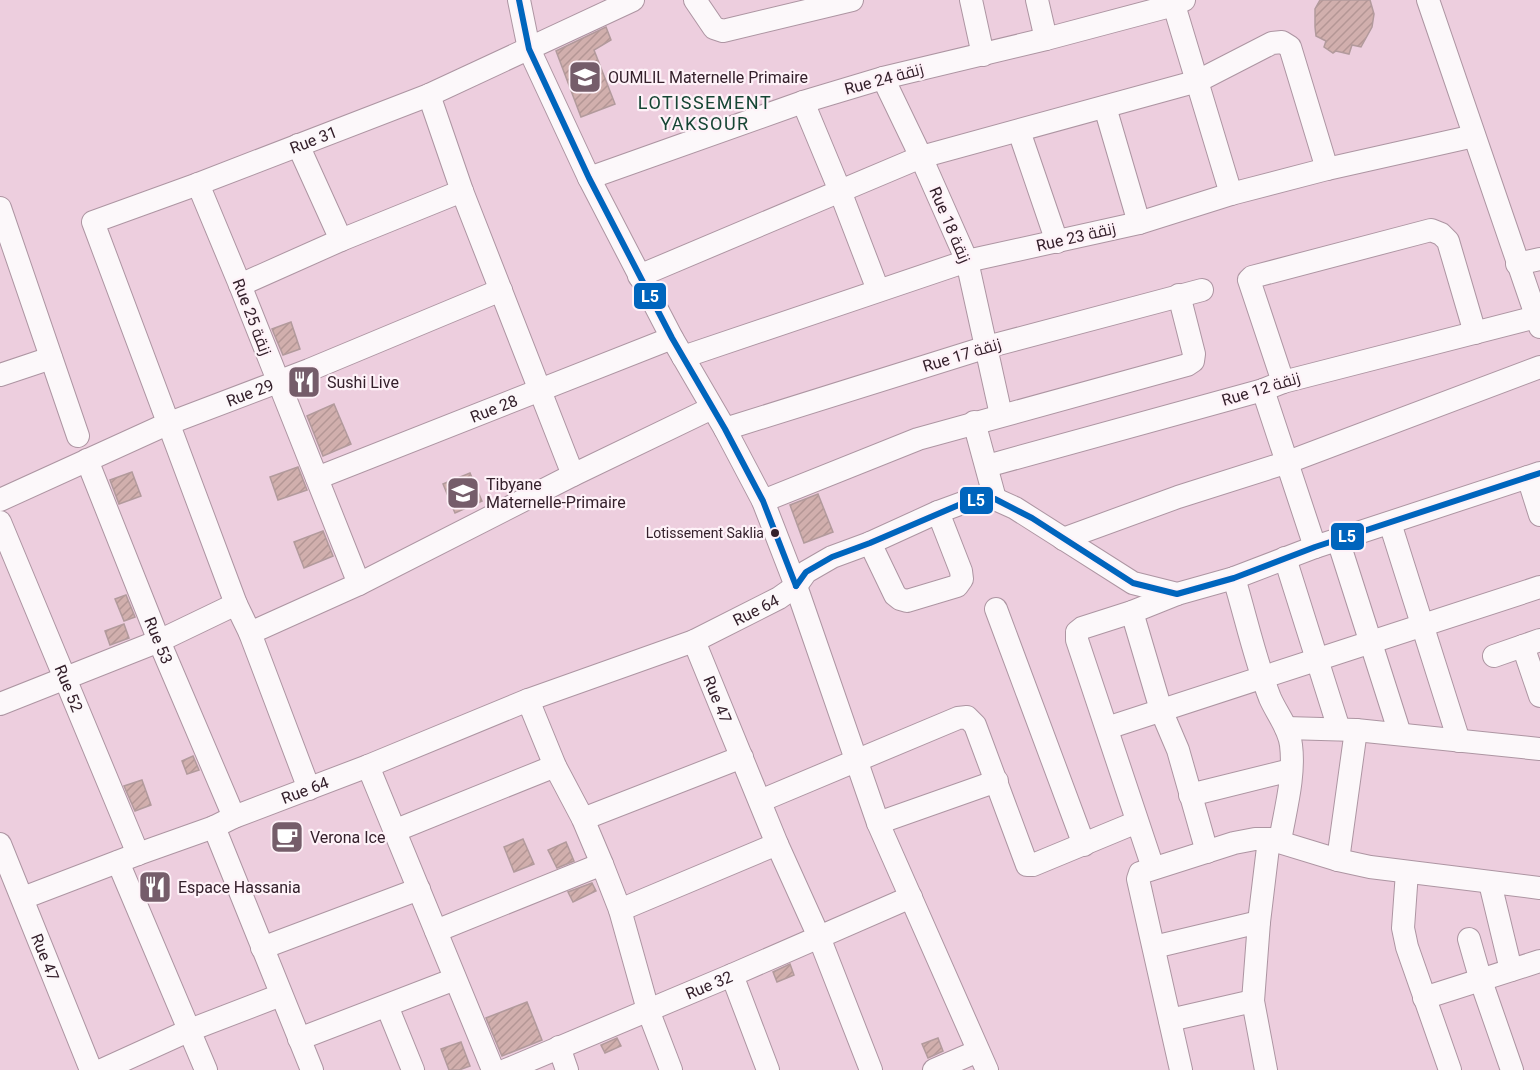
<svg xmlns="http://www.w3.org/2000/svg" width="1540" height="1070" font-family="Roboto,Cairo,sans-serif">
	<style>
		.building { fill: url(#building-hatch); stroke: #b29a9c; stroke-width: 1.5 }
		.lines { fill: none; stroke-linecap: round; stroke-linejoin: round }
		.minor-casing { stroke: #ad95a2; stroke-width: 24 }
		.minor { stroke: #fcf8fa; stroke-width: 22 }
		.bus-1-casing { stroke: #fef2f8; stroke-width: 10 }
		.bus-1 { stroke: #0065bd; stroke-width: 6 }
		.bus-dot { fill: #34202b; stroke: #fef2f8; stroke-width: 2 }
		.labels { text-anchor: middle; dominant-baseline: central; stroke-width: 4.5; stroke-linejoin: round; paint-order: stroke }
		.bus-label { font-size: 14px; fill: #34202b; stroke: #fef2f8; text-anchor: end }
		.poi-label { font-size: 16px; fill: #34202b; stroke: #fef2f8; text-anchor: start }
		.street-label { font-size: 16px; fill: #34202b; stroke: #fef2f8 }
		.neighbourhood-label { font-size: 18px; letter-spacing: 1.5px; fill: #164534; stroke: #fef2f8 }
		.line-badge { stroke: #fef2f8; stroke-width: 2 }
		.badge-label { font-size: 16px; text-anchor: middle; font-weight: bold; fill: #fff }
	</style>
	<defs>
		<pattern id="building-hatch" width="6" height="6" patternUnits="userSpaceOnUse" patternTransform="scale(1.5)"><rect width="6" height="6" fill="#d1afad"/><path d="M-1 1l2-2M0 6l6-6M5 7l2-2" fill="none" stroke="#b49695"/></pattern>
	</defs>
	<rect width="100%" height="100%" fill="#edcede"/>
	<g class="building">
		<path d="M1320,0h50l4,14 -2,13 -11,20 -9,-2 -3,9 -13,-3 -3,2 -9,-6 2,-6 -10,-5 -1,-9v-18z"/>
		<path d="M606,27l5,13 -17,10 21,54 -34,13 -25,-66z"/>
		<path d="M291,322l9,27 -17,6 -11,-26z"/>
		<path d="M334,404l17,40 -28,12 -16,-40z"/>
		<path d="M298,467l9,23 -29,10 -8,-23z"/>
		<path d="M132,472l9,24 -22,8 -9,-24z"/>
		<path d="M470,473l12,28 -27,12 -12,-29z"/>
		<path d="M818,494l15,38 -29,11 -14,-38z"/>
		<path d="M323,531l10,25 -29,12 -10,-26z"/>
		<path d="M126,595l9,22 -11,4 -9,-22z"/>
		<path d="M124,624l5,14 -19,7 -5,-14z"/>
		<path d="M193,756l6,14 -12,4 -5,-13z"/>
		<path d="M142,780l9,25 -16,6 -11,-25z"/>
		<path d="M523,839l11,25 -20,8 -10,-25z"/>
		<path d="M566,842l8,19 -17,7 -9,-18z"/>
		<path d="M592,883l4,8 -23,11 -5,-10z"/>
		<path d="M790,964l4,11 -17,7 -4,-10z"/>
		<path d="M527,1002l15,38 -40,16 -16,-38z"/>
		<path d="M617,1038l4,8 -16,7 -4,-8z"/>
		<path d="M938,1038l5,13 -15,7 -6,-14z"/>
		<path d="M461,1042l9,24 -11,4h-10l-8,-21z"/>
	</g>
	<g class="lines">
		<g class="minor-casing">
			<g id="minor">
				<path d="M519,0l10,49 60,129 83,160 53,91 38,72 33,85 82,237 109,247"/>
				<path d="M695,0l19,28 9,3 129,-31"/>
				<path d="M971,0l12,55"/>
				<path d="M1037,0l9,39"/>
				<path d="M1428,0l112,327"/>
				<path d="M1174,5l57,189"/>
				<path d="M883,78l38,79 46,104 34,154"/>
				<path d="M429,95l33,96 111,284"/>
				<path d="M803,102l37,89 38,99"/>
				<path d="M1105,107l34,116"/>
				<path d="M1019,131l38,111"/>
				<path d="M298,145l43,95"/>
				<path d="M589,178l214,-76 80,-24 163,-39 128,-34 10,-5"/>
				<path d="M198,184l42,101 119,299"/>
				<path d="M0,208l78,228"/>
				<path d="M1517,264l23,-5"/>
				<path d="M639,276l282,-119 277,-76 74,-38 10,-1 8,5 37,122"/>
				<path d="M240,285l101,-45 121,-49"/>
				<path d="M683,357l284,-96 172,-38 92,-29 96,-25 147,-33"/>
				<path d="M0,375l51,-17"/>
				<path d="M1283,382l-34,-102 3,-3 179,-47 10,4 7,7 27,92"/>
				<path d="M1263,390l52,157"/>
				<path d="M974,422l21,77"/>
				<path d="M725,429l262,-82 215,-57"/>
				<path id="s1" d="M87,460l72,181 75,176"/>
				<path d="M987,466l276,-76 20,-8 253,-65"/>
				<path d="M1528,477l12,38"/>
				<path id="s2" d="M317,478l355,-140"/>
				<path id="s3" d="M0,500l167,-76 142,-54 192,-80"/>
				<path d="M763,501l155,-62 269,-74 6,-4 1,-7 -15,-59"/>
				<path id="s4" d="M0,522l138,332"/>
				<path d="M1390,523l69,218"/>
				<path d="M1063,539l115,-42 110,-35 252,-95"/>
				<path d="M1338,540l62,194"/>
				<path d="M870,543l25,52 5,4 7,2 50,-15 5,-7 -1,-8 -23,-59"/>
				<path d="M1285,558l54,171"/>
				<path d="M1234,578c12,40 21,82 36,120 7,16 19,30 21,47 4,31 -6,66 -11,96"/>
				<path d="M996,609l88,236"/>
				<path d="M1132,612l29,98 17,40 29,102"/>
				<path d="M250,633l109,-49 214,-109 139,-67"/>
				<path id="s5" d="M694,641l83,203 42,93 52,133"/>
				<path d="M1523,646l17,50"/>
				<path d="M1494,656l46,-16"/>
				<path d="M528,700l27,66 28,53 19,45 18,46 28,100 23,60"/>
				<path d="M0,704l159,-63 77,-37"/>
				<path d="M1107,728c144,-48 289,-93 433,-141"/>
				<path d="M1286,728l70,2 184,19"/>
				<path d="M368,766l125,304"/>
				<path id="s6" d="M309,789l-59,-156 -14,-29 -143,-382 105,-38 231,-89 204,-95"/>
				<path d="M1190,795l101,-25"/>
				<path d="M760,801l198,-83 9,-1 8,8 52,140h6l104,-43"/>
				<path d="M583,819l159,-62"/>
				<path d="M878,823l119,-42"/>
				<path d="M214,827l98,243"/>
				<path d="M394,831l161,-65"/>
				<path id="s7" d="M0,844l91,226"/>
				<path d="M1338,860l18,-130"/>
				<path d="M118,862l88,208"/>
				<path d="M1153,868l-76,-228v-8l5,-4 50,-16 45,-18"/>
				<path d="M1407,872l-4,56 4,19 43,123"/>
				<path d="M1490,883l21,87"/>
				<path id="s8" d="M23,898l115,-44 76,-27 20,-10 134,-51 160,-66 166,-59 85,-43 17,-12 10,-14 26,-15 38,-14 68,-31 30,-11 27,-2 20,9 118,75 44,11 57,-16 81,-31 225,-74"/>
				<path d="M620,910l157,-66"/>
				<path d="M436,931l166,-67"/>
				<path d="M1469,939l12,42 31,89"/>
				<path d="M1154,947l105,-25"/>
				<path d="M262,948l157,-59"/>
				<path d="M732,975l36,95"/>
				<path d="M1424,998l116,-37"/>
				<path d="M387,1006l26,64"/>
				<path d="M1170,1020l83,-19"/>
				<path d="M299,1039l156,-60"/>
				<path d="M559,1047l8,23"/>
				<path d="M102,1070l88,-40 91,-35"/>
				<path id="s9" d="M506,1070l226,-95 179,-78"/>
				<path d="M934,1070l44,-19"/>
				<path d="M1181,1070l-43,-191 2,-6 94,-30 21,-4h14l69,21 32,7 170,21"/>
				<path d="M1266,1070l-13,-69 6,-79 10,-83"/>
			</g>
		</g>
		<use href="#minor" class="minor"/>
		<g class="bus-1-casing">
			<g id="bus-1">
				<path d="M519,0l10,49 60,129 83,160 53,91 38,72 33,85"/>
				<path d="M796,586l10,-14 26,-15 38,-14 98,-42 27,-2 37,19 101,65 44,11 57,-16 81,-31 225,-74"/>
			</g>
		</g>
		<use href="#bus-1" class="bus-1"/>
	</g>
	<defs>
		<g id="school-square" transform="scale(1.725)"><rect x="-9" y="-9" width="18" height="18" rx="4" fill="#755d6a" stroke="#fef2f8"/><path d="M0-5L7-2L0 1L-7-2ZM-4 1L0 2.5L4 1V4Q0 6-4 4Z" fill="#fff"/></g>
		<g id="restaurant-square" transform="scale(1.725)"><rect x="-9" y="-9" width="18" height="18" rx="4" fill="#755d6a" stroke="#fef2f8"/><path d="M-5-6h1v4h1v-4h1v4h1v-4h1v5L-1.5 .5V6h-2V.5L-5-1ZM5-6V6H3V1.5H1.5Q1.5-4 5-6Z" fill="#fff"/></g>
		<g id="cafe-square" transform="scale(1.725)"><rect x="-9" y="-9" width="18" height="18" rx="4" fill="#755d6a" stroke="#fef2f8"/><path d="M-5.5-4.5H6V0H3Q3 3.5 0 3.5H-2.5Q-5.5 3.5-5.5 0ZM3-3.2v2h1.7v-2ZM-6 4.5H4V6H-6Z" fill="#fff"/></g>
	</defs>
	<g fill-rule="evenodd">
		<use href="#school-square" x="585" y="77"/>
		<use href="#restaurant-square" x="304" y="382"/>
		<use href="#school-square" x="463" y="493"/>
		<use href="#cafe-square" x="287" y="837"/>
		<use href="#restaurant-square" x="155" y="887"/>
	</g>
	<circle class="bus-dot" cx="775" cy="533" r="5"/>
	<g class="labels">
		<g class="bus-label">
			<text x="764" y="533">Lotissement Saklia</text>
		</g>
		<g class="poi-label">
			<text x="608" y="77">OUMLIL Maternelle Primaire</text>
			<text x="327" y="382">Sushi Live</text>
			<text x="486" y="484">Tibyane<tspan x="486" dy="18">Maternelle-Primaire</tspan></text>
			<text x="310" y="837">Verona Ice</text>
			<text x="178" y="887">Espace Hassania</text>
		</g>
		<g class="street-label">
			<text transform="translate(884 79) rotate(-15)">Rue 24 زنقة</text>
			<text stroke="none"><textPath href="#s6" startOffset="842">Rue 31</textPath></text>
			<text transform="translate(950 225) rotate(67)">Rue 18 زنقة</text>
			<text transform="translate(1076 237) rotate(-13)">Rue 23 زنقة</text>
			<text transform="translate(252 317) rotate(69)">Rue 25 زنقة</text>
			<text transform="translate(962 355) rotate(-17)">Rue 17 زنقة</text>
			<text transform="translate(1261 389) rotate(-17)">Rue 12 زنقة</text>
			<text stroke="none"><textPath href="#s3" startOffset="272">Rue 29</textPath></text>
			<text stroke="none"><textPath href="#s2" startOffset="190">Rue 28</textPath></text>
			<text stroke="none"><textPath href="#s8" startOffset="788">Rue 64</textPath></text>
			<text stroke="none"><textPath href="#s1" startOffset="194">Rue 53</textPath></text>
			<text stroke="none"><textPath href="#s4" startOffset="180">Rue 52</textPath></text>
			<text stroke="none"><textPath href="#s5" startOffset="63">Rue 47</textPath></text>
			<text stroke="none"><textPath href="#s8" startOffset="302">Rue 64</textPath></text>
			<text stroke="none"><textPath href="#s7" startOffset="122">Rue 47</textPath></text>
			<text stroke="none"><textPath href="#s9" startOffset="220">Rue 32</textPath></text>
		</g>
		<g class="neighbourhood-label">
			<text x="705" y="102">LOTISSEMENT<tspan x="705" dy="21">YAKSOUR</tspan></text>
		</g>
	</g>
	<g class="line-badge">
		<rect x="633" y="282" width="34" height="28" rx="6" fill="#0065bd"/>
		<rect x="959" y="486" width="35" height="29" rx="6" fill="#0065bd"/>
		<rect x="1330" y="522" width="35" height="29" rx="6" fill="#0065bd"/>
	</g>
	<g class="badge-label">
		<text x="650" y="302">L5</text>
		<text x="976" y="506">L5</text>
		<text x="1347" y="542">L5</text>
	</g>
</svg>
